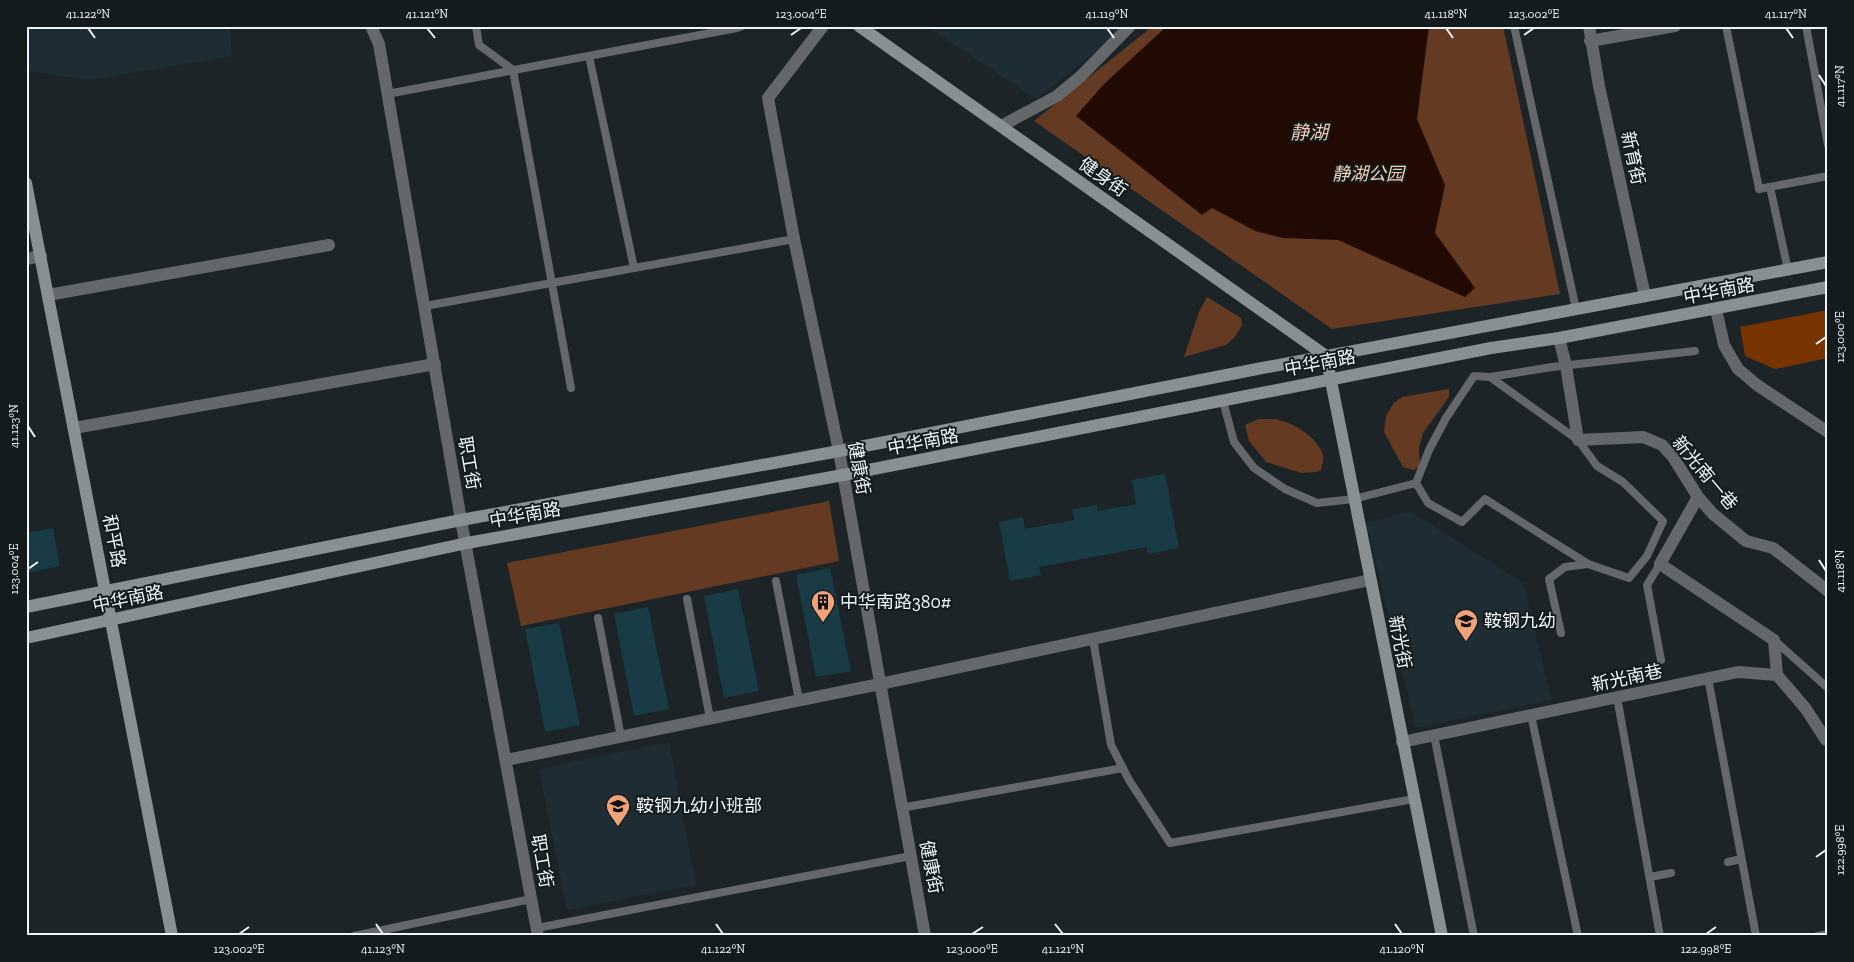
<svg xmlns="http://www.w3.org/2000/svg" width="1854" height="962" font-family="'Zilla Slab','Noto Sans SC',serif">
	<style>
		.built { fill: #1e2d33 }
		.green { fill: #643a22 }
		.forest { fill: #783400 }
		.water { fill: #200a01 }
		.building { fill: #183b45 }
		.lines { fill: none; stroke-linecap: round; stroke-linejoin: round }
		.lane { stroke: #64686a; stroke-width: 8 }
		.street { stroke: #64686a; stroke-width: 12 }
		.secondary { stroke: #899092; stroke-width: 12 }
		.ticks { fill: none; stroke: #eff5f7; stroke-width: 2 }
		.labels { text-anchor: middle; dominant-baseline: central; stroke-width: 4; stroke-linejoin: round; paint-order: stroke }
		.street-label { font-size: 18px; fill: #eff5f7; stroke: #131b1d }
		.park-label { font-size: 18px; font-style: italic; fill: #f7ceb7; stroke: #131b1d }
		.poi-label { font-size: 18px; fill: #eff5f7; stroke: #131b1d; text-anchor: start }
		.water-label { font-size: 19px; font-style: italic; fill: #f3c9b3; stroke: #131b1d }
		.neatline { fill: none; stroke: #eff5f7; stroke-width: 2 }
		.ticks-label { font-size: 12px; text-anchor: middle; fill: #eff5f7 }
	</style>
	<rect width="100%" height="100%" fill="#1c2427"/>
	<g class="built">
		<path d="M26,26h204l2,30 -144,24 -59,-9 -3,-11z"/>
		<path d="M926,26h202l-92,73z"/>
		<path d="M1410,511l113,72 29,117 -136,28 -50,-205z"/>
		<path d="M669,742l27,143 -129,25 -28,-141z"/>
	</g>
	<g class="green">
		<path d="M1153,26h350l57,268 -228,35 -298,-208z"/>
		<path d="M1207,297l34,21 1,7 -7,12 -9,8 -42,12 15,-45z"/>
		<path d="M1449,389v8l-26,36 -4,15 1,18 -6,4 -11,-3 -19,-35 2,-16 8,-13 8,-6z"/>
		<path d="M1258,419c5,0 11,0 16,0 17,2 44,18 49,36 1,5 -1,10 -2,15l-5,2 -14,1 -36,-11 -17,-21 -4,-16z"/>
		<path d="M829,501l10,60 -318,65 -14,-63z"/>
	</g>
	<path class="forest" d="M1828,310v48l-53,11 -30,-13 -5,-29z"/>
	<path class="water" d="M1167,26h262l-12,93 28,66 -10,48 40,55 -10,9 -127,-57 -55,-2 -28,-7 -43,-23 -10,7 -126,-99 28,-32z"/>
	<g class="building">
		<path d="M1165,474l14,74 -31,6 -1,-7 -108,20 2,8 -31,6 -11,-59 24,-5 2,12 49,-9 -2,-11 25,-4 1,6 38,-7 -4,-24z"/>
		<path d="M53,528l7,38 -34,7v-40z"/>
		<path d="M830,568l21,103 -35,6 -20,-102z"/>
		<path d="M738,589l21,102 -35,7 -20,-102z"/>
		<path d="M648,607l21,102 -35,7 -20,-102z"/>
		<path d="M559,623l21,102 -35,7 -20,-103z"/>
	</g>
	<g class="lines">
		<g class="lane">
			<path d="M476,26l3,19 34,25 58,318"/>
			<path d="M1514,26l62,283"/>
			<path d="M1726,26l33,163 69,-13"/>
			<path d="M1806,26l22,119"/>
			<path d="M589,56l45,212"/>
			<path d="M387,94l350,-66 5,-2"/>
			<path d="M1770,187l18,83"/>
			<path d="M425,306l369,-67"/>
			<path d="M1490,377l62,-10 143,-16"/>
			<path d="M1223,401l11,41 20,26 31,21 32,14 37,-4 62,-16 13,-33 17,-32 28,-42 16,1 88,63 19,26 26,16 40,39 -16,35 -18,22 -41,-14 -103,-65 -23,23 -34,-19 -12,-20"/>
			<path d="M1660,564l-13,21 14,75"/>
			<path d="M776,581l23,119"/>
			<path d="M687,599l23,119"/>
			<path d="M598,618l23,119"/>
			<path d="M1561,633l-12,-54 16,-12 23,-3"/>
			<path d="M1093,639l18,106 18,35 41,63 244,-44"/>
			<path d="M1774,640l54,48"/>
			<path d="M1708,678l48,258"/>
			<path d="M1617,697l43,239"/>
			<path d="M1531,715l47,221"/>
			<path d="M1434,735l40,201"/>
			<path d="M901,808l222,-40"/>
			<path d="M1728,862l13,-3"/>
			<path d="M1650,877l21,-4"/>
			<path d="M537,928l374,-72"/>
			<path d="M354,936l177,-37"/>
			<path d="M1818,936l10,-2"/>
		</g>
		<g class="street">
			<path d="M371,26l8,18 82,476 77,416"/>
			<path d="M823,26l-55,72 26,141 45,212 86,485"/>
			<path d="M1589,26l10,60 46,210"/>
			<path d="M1590,41l85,-15"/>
			<path d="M1001,126l56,-30 23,-19 50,-51"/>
			<path d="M26,259l15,-3"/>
			<path d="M48,295l281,-50"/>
			<path d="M1716,309l8,36 14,24 19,16 71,47"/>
			<path d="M1559,338l7,28 12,74 65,-3 19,8 11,12 25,40 15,17 33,27 27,7 55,43"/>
			<path d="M74,428l361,-64"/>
			<path d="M1698,497l-38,67 114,76 3,35"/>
			<path d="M1402,742l336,-70 39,3 29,34 20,31h2"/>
			<path d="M506,760l374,-76 490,-104"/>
		</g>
		<g class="secondary">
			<path d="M859,26l467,330 116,580"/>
			<path d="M26,183l146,753"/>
			<path d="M26,607l435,-87 378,-69 418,-82 571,-107"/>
			<path d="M26,638l441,-95 376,-68 648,-127 68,-10 269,-51"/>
		</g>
	</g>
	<path class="ticks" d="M88,28l7,10M427,28l8,10M1107,28l7,10M1446,28l7,10M1786,28l7,10M791,35l10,-7M1524,35l10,-7M1819,75l7,11M1816,344l10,-7M28,426l7,11M1819,560l7,11M28,569l10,-7M1816,857l10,-7M376,924l7,10M716,924l7,10M1055,924l8,10M1395,924l7,10M239,934l10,-7M972,934l11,-7M1706,934l10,-7"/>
	<defs>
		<g id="building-pin" transform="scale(1.25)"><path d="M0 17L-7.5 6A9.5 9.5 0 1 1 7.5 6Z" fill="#f0a378" stroke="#131b1d"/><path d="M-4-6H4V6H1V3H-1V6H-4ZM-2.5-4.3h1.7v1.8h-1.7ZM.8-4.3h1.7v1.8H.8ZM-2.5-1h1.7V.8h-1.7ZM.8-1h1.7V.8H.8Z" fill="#111"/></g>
		<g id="school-pin" transform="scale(1.25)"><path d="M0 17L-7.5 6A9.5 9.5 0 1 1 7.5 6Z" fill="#f0a378" stroke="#131b1d"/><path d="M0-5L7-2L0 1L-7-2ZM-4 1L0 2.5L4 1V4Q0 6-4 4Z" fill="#111"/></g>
	</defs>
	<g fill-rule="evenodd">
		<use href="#building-pin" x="823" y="602"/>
		<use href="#school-pin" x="1466" y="621"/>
		<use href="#school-pin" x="618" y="806"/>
	</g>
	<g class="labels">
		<g class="street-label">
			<text transform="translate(1633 158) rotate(78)">新育街</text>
			<text transform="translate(1103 177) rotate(35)">健身街</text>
			<text transform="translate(1719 291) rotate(-11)">中华南路</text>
			<text transform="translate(1320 363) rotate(-11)">中华南路</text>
			<text transform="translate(923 442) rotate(-11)">中华南路</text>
			<text transform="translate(469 463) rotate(80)">职工街</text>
			<text transform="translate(859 468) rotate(80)">健康街</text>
			<text transform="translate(1705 473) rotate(50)">新光南一巷</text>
			<text transform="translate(525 515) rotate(-10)">中华南路</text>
			<text transform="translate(114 541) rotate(79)">和平路</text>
			<text transform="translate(128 599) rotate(-12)">中华南路</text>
			<text transform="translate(1400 642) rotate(79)">新光街</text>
			<text transform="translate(1627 678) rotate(-12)">新光南巷</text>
			<text transform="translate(542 861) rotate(80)">职工街</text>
			<text transform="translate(931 867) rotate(79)">健康街</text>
		</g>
		<g class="park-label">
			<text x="1368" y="174">静湖公园</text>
		</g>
		<g class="poi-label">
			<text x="840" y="602">中华南路380#</text>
			<text x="1484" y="621">鞍钢九幼</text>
			<text x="636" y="806">鞍钢九幼小班部</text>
		</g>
		<g class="water-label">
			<text x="1309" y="132">静湖</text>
		</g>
	</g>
	<rect width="1854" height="962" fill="none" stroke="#131b1d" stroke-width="55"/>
	<rect x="28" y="28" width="1798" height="906" class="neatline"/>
	<g class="ticks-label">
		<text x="88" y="18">41.122°N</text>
		<text x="427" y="18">41.121°N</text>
		<text x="801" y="18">123.004°E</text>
		<text x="1107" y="18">41.119°N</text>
		<text x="1446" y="18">41.118°N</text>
		<text x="1534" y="18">123.002°E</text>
		<text x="1786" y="18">41.117°N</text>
		<text transform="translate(1840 86) rotate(-90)" y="4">41.117°N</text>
		<text transform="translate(1840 337) rotate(-90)" y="4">123.000°E</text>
		<text transform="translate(14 426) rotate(-90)" y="4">41.123°N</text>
		<text transform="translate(14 569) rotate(-90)" y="4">123.004°E</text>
		<text transform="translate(1840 571) rotate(-90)" y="4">41.118°N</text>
		<text transform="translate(1840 850) rotate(-90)" y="4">122.998°E</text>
		<text x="239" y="953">123.002°E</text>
		<text x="383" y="953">41.123°N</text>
		<text x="723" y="953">41.122°N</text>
		<text x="972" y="953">123.000°E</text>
		<text x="1063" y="953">41.121°N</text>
		<text x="1402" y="953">41.120°N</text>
		<text x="1706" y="953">122.998°E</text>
	</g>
</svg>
